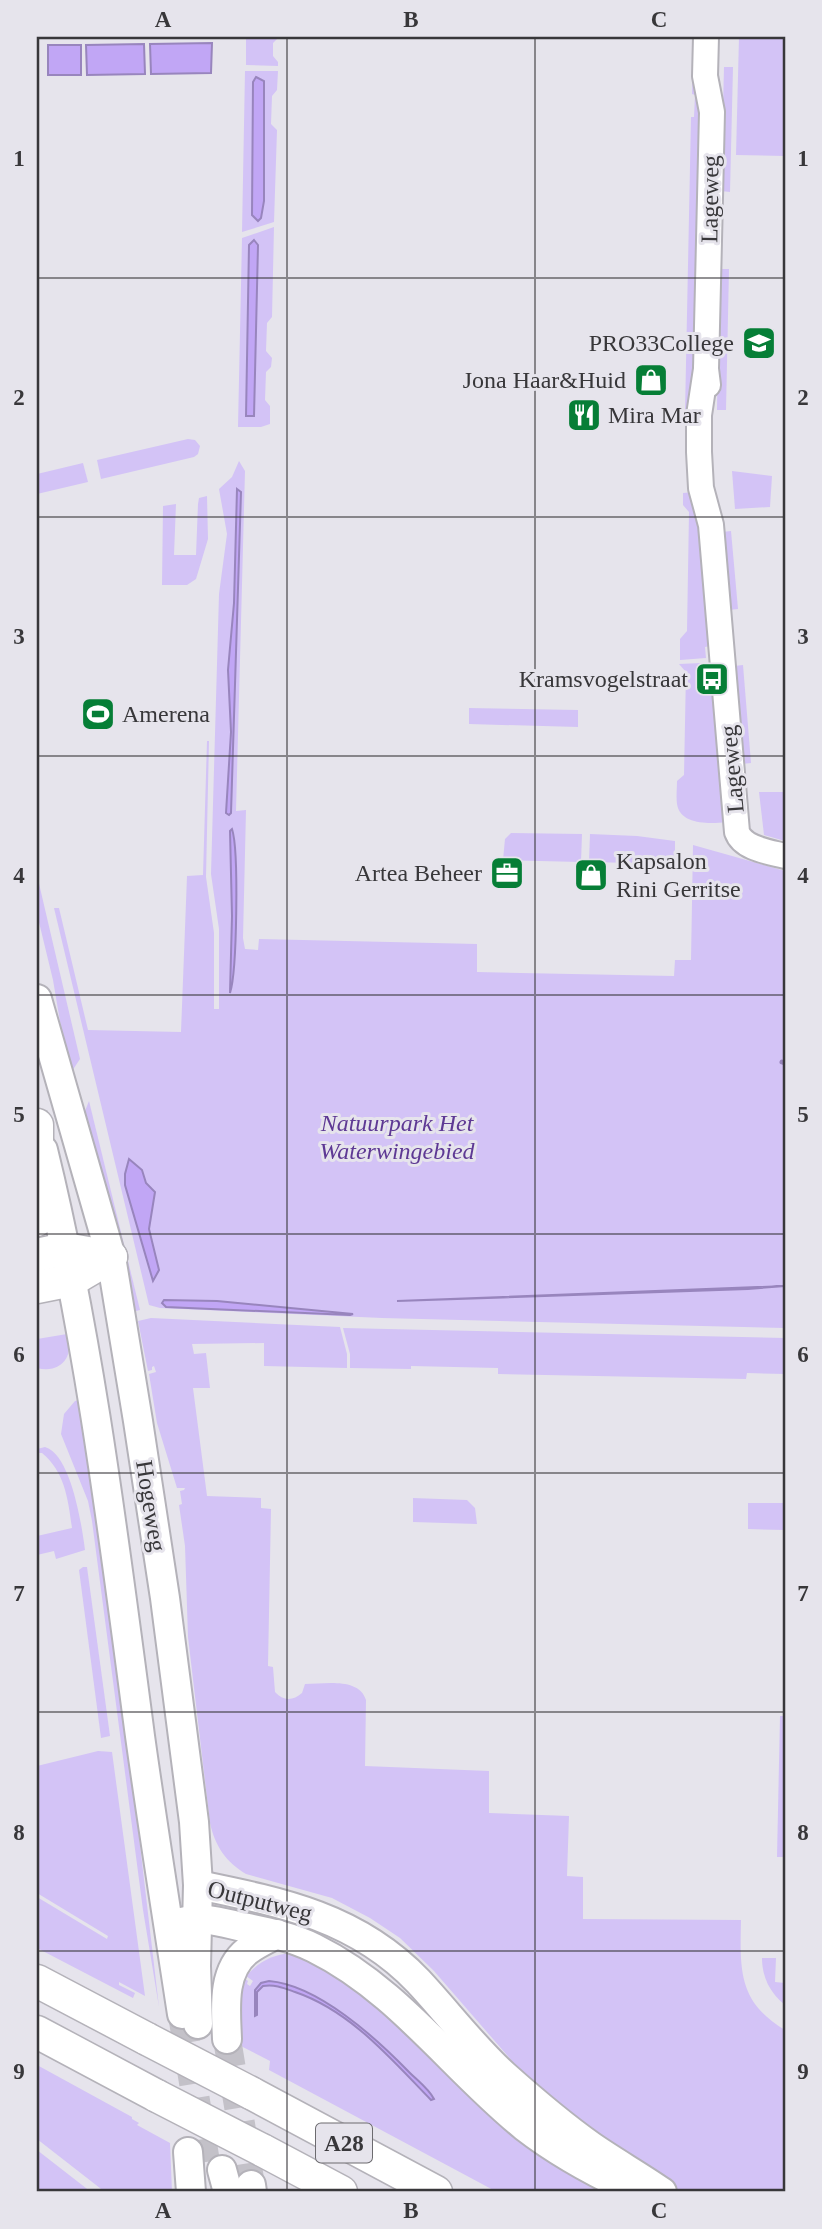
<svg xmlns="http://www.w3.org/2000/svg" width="822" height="2229" font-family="Georgia,serif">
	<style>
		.green { fill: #d3c3f6 }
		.water { fill: #c1a6f5; stroke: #9885bd; stroke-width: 2 }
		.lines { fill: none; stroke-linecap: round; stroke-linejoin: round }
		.stream { stroke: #9885bd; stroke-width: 5 }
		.primary-tunnel { stroke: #c3c1c8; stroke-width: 28; stroke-dasharray: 28 14; stroke-linecap: butt }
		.secondary-casing { stroke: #b4b2b9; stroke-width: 28 }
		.primary-casing { stroke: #b4b2b9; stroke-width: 32 }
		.highway-casing { stroke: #b4b2b9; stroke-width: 35 }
		.secondary { stroke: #fff; stroke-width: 24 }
		.primary { stroke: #fff; stroke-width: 28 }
		.highway { stroke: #fff; stroke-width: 32 }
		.highway-bridge-casing { stroke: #b4b2b9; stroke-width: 35; stroke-linecap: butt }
		.highway-bridge { stroke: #fff; stroke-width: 32 }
		.grid { fill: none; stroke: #38373a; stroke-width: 2; stroke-opacity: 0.55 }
		.labels { text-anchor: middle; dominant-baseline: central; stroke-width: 6; stroke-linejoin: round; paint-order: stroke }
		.shield { fill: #e6e4ec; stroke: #6c6b6f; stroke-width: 2 }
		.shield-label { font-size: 23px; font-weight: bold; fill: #38373a }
		.street-label { font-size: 24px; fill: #38373a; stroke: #e6e4ec }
		.poi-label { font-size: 24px; fill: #38373a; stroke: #e6e4ec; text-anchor: end }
		.park-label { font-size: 24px; font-style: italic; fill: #5e3994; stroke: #e6e4ec }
		.neatline { fill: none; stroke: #38373a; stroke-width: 2.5 }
		.grid-label { font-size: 23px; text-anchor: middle; font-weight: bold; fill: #38373a }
	</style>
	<rect width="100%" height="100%" fill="#e6e4ec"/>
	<g class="green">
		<path d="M246,37h33l-6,6v13l5,6v4l-32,-1z"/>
		<path d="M739,37h46v119l-49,-1z"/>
		<path d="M693,52h8v61l-8,300h-8l6,-296h3l1,-22 -3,-1z"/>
		<path d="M724,67h9l-3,125 -9,-1z"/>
		<path d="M245,71h33l-1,19 -5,6 -1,28 6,6 -3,92 -32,10z"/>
		<path d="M274,227l-2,90 -5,6 -1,28 6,7 -1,9 -5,5 -1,28 5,6v18l-9,3h-23l4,-189z"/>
		<path d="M719,269h10l-3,141h-9z"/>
		<path d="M188,439l7,1 5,6 -2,8 -4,3 -93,22 -4,-19z"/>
		<path d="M239,461l6,10 -9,340 10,-1 -3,128 2,11 13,1 1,-11 218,5v28l197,4 1,-16h16l2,-115 92,26v457l-403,-10 -222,-10 -11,-3 -95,-397h5l29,122 93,2 6,-156 16,-1 4,-134h2l-3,136 8,56v76h5v-80l-8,-55 8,-280 8,-60 -8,-45 13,-12z"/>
		<path d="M83,463l5,19 -51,12v-20z"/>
		<path d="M732,471l40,5 -2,31 -35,2z"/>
		<path d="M695,492l15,154 -5,1 1,11 -26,2v-21l7,-8 2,-119 -6,-7v-12z"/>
		<path d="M207,496l1,43 -12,40 -9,6h-25l1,-79 13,-2 -2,51h22l2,-51 1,-6z"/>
		<path d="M731,531l7,78 -9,1 -7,-78z"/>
		<path d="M701,663l1,18 12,-1 12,142c-16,2 -46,3 -49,-18 -1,-7 0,-16 0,-23l7,-6 2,-103 -7,-8z"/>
		<path d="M743,665l8,98 -9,1 -8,-98z"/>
		<path d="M469,708l109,2v17l-109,-3z"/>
		<path d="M759,792h26v49l-21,-6z"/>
		<path d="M511,833l71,1 -1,28 -78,-2 2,-21z"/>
		<path d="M590,834l47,2 38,5v23l-86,-2z"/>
		<path d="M37,875l43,184 -8,12 -8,-26 -11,-65 -16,-66z"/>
		<path d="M89,1101l51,209 -4,1 -53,-195z"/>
		<path d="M151,1318l189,9 7,27v14l-83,-2v-23l-72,1 2,10 12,-1 4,35h-17l14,108 54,2v10l10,1 -3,157 5,1 2,25c8,9 18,9 27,1l3,-9c19,0 54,-7 61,16l-1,66 124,5v42l80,3 -2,60 16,1v42l158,1c-1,50 -3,82 44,110v162h-113l-133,-100 -105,-121 -34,-33 -30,-20 -38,-20 -86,-24c-20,-12 -31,-28 -36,-51l-22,-186 -3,-91 -6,-41 3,-1 -2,-13 4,-1 1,-2h-8l-20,-65 -8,-49 7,-2 -2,-6 -2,1v3l-4,1 -10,-50z"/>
		<path d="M343,1328l442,10v36l-38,-1 -1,6 -248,-5v-6l-87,-2v3l-61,-1v-14z"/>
		<path d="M67,1334c8,22 -6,40 -30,34v-29z"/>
		<path d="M79,1400l16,97 33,246 31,264 -16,-97 -51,-389 -4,-20 -27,-67 3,-20 11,-13z"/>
		<path d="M45,1447c26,7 37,79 40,103l-29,9 -2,-8 -17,4v-19l35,-8c-4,-29 -7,-56 -30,-75h-5v-4z"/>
		<path d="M413,1498l54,2 8,8 2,16 -64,-2z"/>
		<path d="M748,1503h37v27l-37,-1z"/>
		<path d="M83,1567h4l23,169 -9,2 -22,-168z"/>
		<path d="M780,1716h5v141h-8z"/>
		<path d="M98,1751l14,1 33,244 -26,-14v3l16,8 -2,5 -96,-50v-51l70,42 1,-3 -71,-43v-127z"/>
		<path d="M291,1953l24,7 312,232h-130l-228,-122 1,-9 -33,-17 -1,-41 8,-25 4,3 -1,3 3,2 3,-5 -7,-5c13,-14 25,-21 45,-23z"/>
		<path d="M762,1958h14l-1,24 10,1v22c-15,-12 -23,-28 -23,-47z"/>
		<path d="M37,2065l95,52v2l7,4 -2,2 33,18 2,49h-67l-68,-53z"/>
		<path d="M37,2150l54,42h-54z"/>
	</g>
	<g class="water">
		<path d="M212,43l-1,30 -60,1 -1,-30z"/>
		<path d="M144,44l1,30 -58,1 -1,-30z"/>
		<rect x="48" y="45" width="33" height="30"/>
		<path d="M256,77l8,4v120l-3,17 -3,3 -6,-6 1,-133z"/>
		<path d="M254,240l4,5 -4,171h-8l3,-171z"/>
		<path d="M237,489l4,3 -10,321 -2,2 -3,-2 5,-81 -3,-62 6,-67z"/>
		<path d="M232,829c7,21 5,143 -2,164l2,-77 -2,-85z"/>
		<path d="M129,1159l13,11 4,13 9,9 -6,37 10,41 -6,11 -28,-96v-11z"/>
		<path d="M785,1286l-37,3 -351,12z"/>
		<path d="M164,1300l53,1 136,13 -3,1 -184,-8 -4,-4z"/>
		<path d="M269,1981c49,4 107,57 140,91 8,8 20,17 25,27l-3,1c-40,-41 -80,-89 -136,-108 -11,-4 -20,-8 -32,-6l-6,6v23l-2,1v-26l6,-7z"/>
	</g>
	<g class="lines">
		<path class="stream" d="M782,1062l3,1"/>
		<g class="primary-tunnel">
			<path d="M182,2015l24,147"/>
			<path d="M227,2039l24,146"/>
		</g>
		<g class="secondary-casing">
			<g id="secondary">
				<path d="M706,37l-1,39 7,36 -6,257 2,16"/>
				<path d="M706,369l-7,46v37l2,36 10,37 26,307c6,17 33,20 48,24"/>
			</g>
		</g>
		<g class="primary-casing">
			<g id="primary">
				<path d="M37,999l74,258 27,164 27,177 29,224 4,63 -2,81 2,58"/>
				<path d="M43,1150c47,192 71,390 97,586 13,93 28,186 42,278"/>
				<path d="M198,1885c83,17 159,32 220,96 29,31 55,66 86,94 28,25 56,49 87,71 23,16 48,30 71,46"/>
				<path d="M181,1922c23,-6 39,0 62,5 24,5 49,10 71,21 85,42 139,121 211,179 31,24 65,43 101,60"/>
				<path d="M227,2039c-1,-29 -6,-67 20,-88 9,-7 20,-12 30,-17"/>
				<path d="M188,2152l3,40"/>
				<path d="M222,2170l6,22"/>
				<path d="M251,2185l1,7"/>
			</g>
		</g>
		<g class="highway-casing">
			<g id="highway">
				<path d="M37,1180v-55"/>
				<path d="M37,1206v14"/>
				<path d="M37,1255l28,-6 46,8"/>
				<path d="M37,1287l35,-7 39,-23"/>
				<path d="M37,1981l110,58"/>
				<path d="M37,2032l120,64"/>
				<path d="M251,2093l185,99"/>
				<path d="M262,2150l79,42"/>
			</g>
		</g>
		<use href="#secondary" class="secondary"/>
		<use href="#primary" class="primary"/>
		<use href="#highway" class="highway"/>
		<g class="highway-bridge-casing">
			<g id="highway-bridge">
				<path d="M147,2039l104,54"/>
				<path d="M157,2096l105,54"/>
			</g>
		</g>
		<use href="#highway-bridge" class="highway-bridge"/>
	</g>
	<path class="grid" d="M287,37v2155M535,37v2155M37,278h748M37,517h748M37,756h748M37,995h748M37,1234h748M37,1473h748M37,1712h748M37,1951h748"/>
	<defs>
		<g id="school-square" transform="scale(1.75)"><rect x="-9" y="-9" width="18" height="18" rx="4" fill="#067e36" stroke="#e6e4ec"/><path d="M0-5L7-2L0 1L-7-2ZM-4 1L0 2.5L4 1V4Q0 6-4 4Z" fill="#fff"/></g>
		<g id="shop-square" transform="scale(1.75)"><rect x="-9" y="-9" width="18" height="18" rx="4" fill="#067e36" stroke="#e6e4ec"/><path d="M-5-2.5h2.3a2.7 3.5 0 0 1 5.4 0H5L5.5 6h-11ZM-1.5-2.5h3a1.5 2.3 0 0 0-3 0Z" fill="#fff"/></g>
		<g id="restaurant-square" transform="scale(1.75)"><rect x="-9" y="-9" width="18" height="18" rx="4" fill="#067e36" stroke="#e6e4ec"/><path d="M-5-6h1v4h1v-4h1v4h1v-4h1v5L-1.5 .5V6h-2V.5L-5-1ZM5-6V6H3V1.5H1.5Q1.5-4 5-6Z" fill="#fff"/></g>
		<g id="bus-square" transform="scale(1.75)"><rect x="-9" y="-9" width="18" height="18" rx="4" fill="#067e36" stroke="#e6e4ec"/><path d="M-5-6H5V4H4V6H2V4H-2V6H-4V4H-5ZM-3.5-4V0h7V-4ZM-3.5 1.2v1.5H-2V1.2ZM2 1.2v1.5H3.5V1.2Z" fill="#fff"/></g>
		<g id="stadium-square" transform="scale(1.75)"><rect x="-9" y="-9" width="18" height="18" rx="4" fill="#067e36" stroke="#e6e4ec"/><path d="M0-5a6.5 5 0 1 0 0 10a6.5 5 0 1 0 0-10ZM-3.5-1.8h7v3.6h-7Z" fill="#fff"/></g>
		<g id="office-square" transform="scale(1.75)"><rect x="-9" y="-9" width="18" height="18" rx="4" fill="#067e36" stroke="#e6e4ec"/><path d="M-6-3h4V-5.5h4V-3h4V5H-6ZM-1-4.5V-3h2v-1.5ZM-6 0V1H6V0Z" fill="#fff"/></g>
	</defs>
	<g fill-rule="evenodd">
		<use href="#school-square" x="759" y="343"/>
		<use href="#shop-square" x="651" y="380"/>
		<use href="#restaurant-square" x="584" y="415"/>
		<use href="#bus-square" x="712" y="679"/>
		<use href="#stadium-square" x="98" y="714"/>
		<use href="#office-square" x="507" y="873"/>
		<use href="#shop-square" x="591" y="875"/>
	</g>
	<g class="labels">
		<rect class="shield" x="316" y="2123.5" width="56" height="39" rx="5"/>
		<g class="shield-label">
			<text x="344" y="2143">A28</text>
		</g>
		<g class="street-label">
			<text transform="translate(710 199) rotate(-89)">Lageweg</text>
			<text transform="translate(732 769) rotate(-95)">Lageweg</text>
			<text transform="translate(151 1506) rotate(81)">Hogeweg</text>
			<text transform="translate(260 1901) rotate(14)">Outputweg</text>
		</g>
		<g class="poi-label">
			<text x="734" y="343">PRO33College</text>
			<text x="626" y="380">Jona Haar&amp;Huid</text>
			<text x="608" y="415" text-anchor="start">Mira Mar</text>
			<text x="688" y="679">Kramsvogelstraat</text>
			<text x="122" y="714" text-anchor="start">Amerena</text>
			<text x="616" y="861" text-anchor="start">Kapsalon<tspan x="616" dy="28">Rini Gerritse</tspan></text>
			<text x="482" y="873">Artea Beheer</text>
		</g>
		<g class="park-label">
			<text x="397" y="1123">Natuurpark Het<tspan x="397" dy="28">Waterwingebied</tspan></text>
		</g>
	</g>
	<rect width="822" height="2229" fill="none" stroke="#e6e4ec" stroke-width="77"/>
	<rect x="38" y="38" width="746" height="2152" class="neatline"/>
	<g class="grid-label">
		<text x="163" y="27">A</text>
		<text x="411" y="27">B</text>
		<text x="659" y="27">C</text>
		<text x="19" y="166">1</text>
		<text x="803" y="166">1</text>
		<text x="19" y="405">2</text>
		<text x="803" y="405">2</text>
		<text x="19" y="644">3</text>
		<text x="803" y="644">3</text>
		<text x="19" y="883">4</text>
		<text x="803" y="883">4</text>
		<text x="19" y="1122">5</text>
		<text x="803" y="1122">5</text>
		<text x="19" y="1362">6</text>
		<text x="803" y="1362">6</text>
		<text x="19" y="1601">7</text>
		<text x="803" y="1601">7</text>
		<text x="19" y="1840">8</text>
		<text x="803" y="1840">8</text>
		<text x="19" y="2079">9</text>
		<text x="803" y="2079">9</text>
		<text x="163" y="2218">A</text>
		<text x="411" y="2218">B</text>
		<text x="659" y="2218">C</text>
	</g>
</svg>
